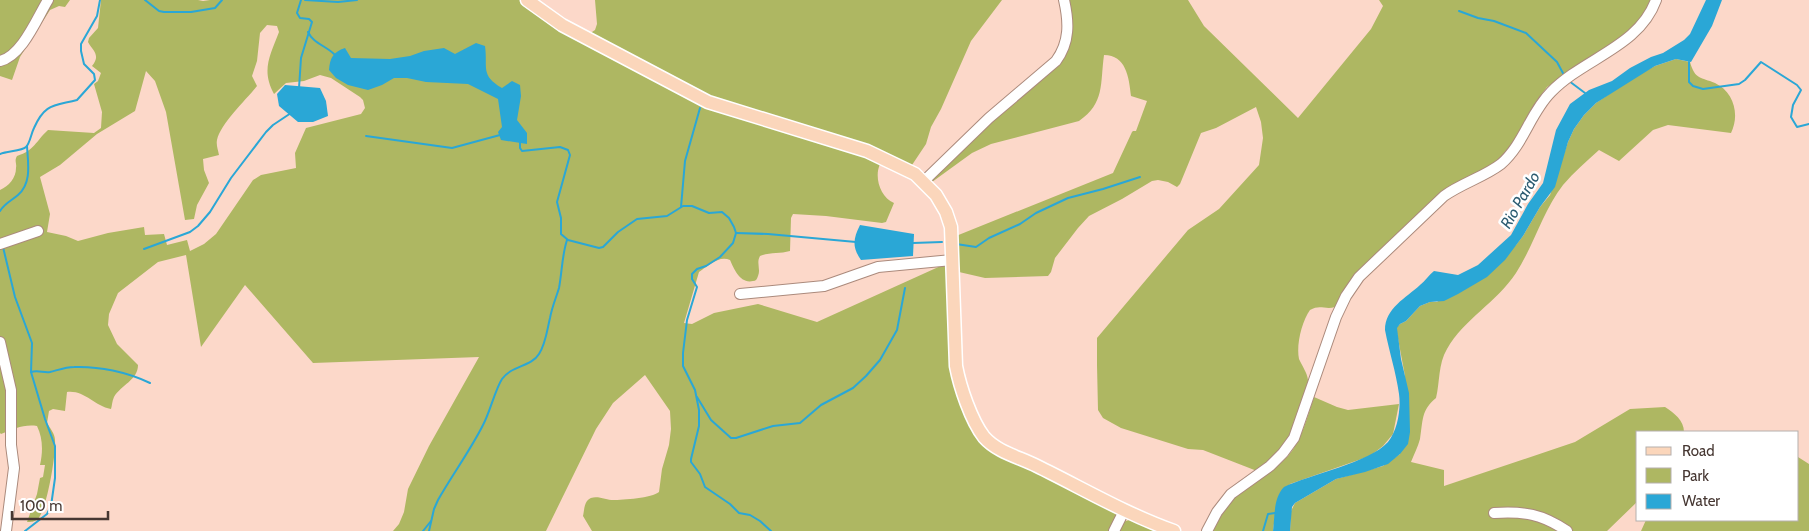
<svg xmlns="http://www.w3.org/2000/svg" width="1809" height="531" font-family="Cabin,sans-serif">
	<style>
		.green { fill: #aeb762; fill-rule: evenodd }
		.water { fill: #2aa7d6 }
		.lines { fill: none; stroke-linecap: round; stroke-linejoin: round }
		.stream { stroke: #2aa7d6; stroke-width: 2 }
		.minor-casing { stroke: #ab8a7c; stroke-width: 12 }
		.major-casing { stroke: #fff; stroke-width: 15 }
		.minor { stroke: #fff; stroke-width: 10 }
		.major { stroke: #fbd6bb; stroke-width: 12 }
		.labels { text-anchor: middle; dominant-baseline: central; stroke-width: 5; stroke-linejoin: round; paint-order: stroke }
		.water-label { font-size: 16px; font-style: italic; fill: #2d5c71; stroke: #fff }
	</style>
	<rect width="100%" height="100%" fill="#fcd8c9"/>
	<g class="green">
		<path d="M0,0h70l-5,7 -6,-1 -9,4 -30,47 -8,23 -12,-4z"/>
		<path d="M101,0h97l5,1 7,-1h313l66,34 6,-4 2,-6 -2,-24h407l-31,41 -30,68 -10,18 -5,17 -18,27 -28,-7c-6,13 0,33 14,39l-8,19 -4,1 -56,-7 -33,-2 -2,4 -1,33c-10,3 -20,1 -30,5 -4,7 1,13 -2,20 -1,3 -2,5 -5,5 -13,3 -19,-12 -23,-21 -11,-5 -22,6 -31,12l-15,51 8,1 22,-11 44,-9 59,18 128,-58 2,2 13,113 25,57 144,76 -13,4 -7,15h-517l-9,-15c1,-4 1,-11 4,-15 6,-8 19,-1 26,-1 10,0 39,-2 46,-8l3,-23 7,-24 2,-16 -1,-18 -25,-36 -32,28 -17,26 -50,102h-153l6,-7 5,-12 4,-23 21,-43 50,-89 -166,6 -68,-78 -44,62 -15,-92 -28,7 -40,31 -9,21 -1,11 9,19 21,21c0,15 -17,20 -24,32 -2,4 -2,9 -3,12 -17,-3 -26,-19 -44,-17l-2,19 -12,-2 -4,2 -2,12c3,5 8,11 8,17 1,15 -8,69 -17,79 -4,3 -7,3 -11,3l10,-28 3,-16 3,-1 2,-12h-5c3,-13 3,-27 -3,-39 -13,-2 -24,3 -36,8l-1,-1v-243c9,-4 16,-12 16,-22 1,-5 -2,-7 1,-12 18,-6 18,-14 31,-26l46,3 7,-5 1,-16 -8,-28 4,-3 3,-8 -9,-7c9,-11 1,-15 -4,-24l1,-4 9,-10zM267,25l10,1 2,6c-9,24 -18,38 -5,62l12,-11 18,-2 16,-6 11,3 29,19 3,3 2,8 -4,6 -55,14 -11,25 1,15 -35,7 -8,5 -37,54 -12,10 -14,7 -3,-11 -20,5 -3,-11 -19,1 -1,-8 -36,6 -30,8 -12,-5 -19,-4 3,-18 -10,-37 20,-12 37,-31 38,-23 11,-40 9,10 11,31 19,108 9,-1 3,-14 12,-22 -5,-13 -1,-11 16,-4c-1,-5 -3,-10 -2,-15 4,-17 29,-40 40,-54l-5,-10 5,-15 3,-28z"/>
		<path d="M1065,0h123l16,26 94,92 73,-89 12,-23 -4,-6h272l-5,14 -16,18 -83,55 -9,12 -5,16 -23,37 -22,15 -34,17 -119,123c-10,3 -15,-3 -25,3 -8,11 -14,35 -11,49 3,7 8,13 9,21 2,15 -17,60 -27,71 -7,8 -17,14 -24,20l-54,-21 -15,-1 -67,-21 -18,-10 -5,-8 -1,-45v-27l91,-108 31,-21 40,-44 4,-27 -2,-16 -5,-15 -40,21 -15,5 -21,51 -3,3 -9,-5 -10,-2 -6,1 -30,18 -33,17 -11,12 -23,30 -4,14 -3,4 -63,2 -26,-6 -3,-36 157,-63 19,-41 1,-1h3l11,-30 -16,-5c-2,-19 -5,-41 -27,-41 -4,29 1,48 -25,66l-88,23 -19,9 -40,29 -3,-2 134,-126z"/>
		<path d="M1676,59l14,3c5,18 11,15 25,21 19,9 25,32 16,50l-63,-8 -15,5 -34,31 -20,-11c-12,11 -25,22 -36,35 -20,26 -29,60 -47,88 -19,29 -52,46 -69,76 -9,15 -7,33 -11,49 -15,12 -13,23 -16,41 -2,8 -6,15 -9,23l33,8v16l131,-44 55,-33 35,-2c9,6 19,13 19,25h-46v69l-31,30h-317l1,-20 4,-8 41,-24 47,-13 17,-12 5,-78 -9,-48 4,-4 6,-3 14,-15 10,-4h7l79,-57 7,-9 17,-29 10,-12 18,-53 6,-13 10,-14 12,-12 40,-27 19,-10z"/>
		<path d="M1314,397l23,10 11,3 51,-6 -6,30 -10,12 -13,10 -80,28 -14,24 -3,23h-61c8,-15 18,-33 32,-43 15,-11 31,-17 44,-32 14,-16 19,-39 26,-59z"/>
		<path d="M1798,457l11,7v67h-168l5,-11h152z"/>
		<path d="M1129,520h1l30,11h-42l5,-9z"/>
	</g>
	<g class="water">
		<path d="M1706,0h16l-10,26 -21,36 -15,-3 -21,7 -59,37 -12,12 -10,14 -6,13 -13,45 -15,20 -17,29 -18,24 -18,17 -29,17 -14,7 -14,1 -10,4 -14,15 -6,3 -3,4 4,31 8,34 1,39 -2,12 -8,10 -12,10 -23,8 -29,7 -41,24 -3,4 -2,24h-17c2,-14 0,-33 11,-44 27,-13 85,-24 104,-45 10,-12 13,-34 11,-48 -3,-22 -10,-43 -14,-64 0,-22 21,-32 35,-45 5,-4 9,-10 14,-14l24,4 20,-10 33,-30 17,-31 15,-21 13,-53 14,-26 19,-14 23,-9 18,-13 21,-11 12,-4 21,-13 6,-6z"/>
		<path d="M476,43l9,3c3,22 -5,29 17,42l10,-7 8,4 1,11 -4,24 10,13v11l-26,-4 -3,-8 4,-5 -4,-28 -30,-15 -42,-2 -19,-4h-13l-12,7 -14,5 -20,-5 -12,-7 -7,-8c1,-12 4,-18 16,-22l6,10 39,1 20,-3 14,-5 20,-3 11,6z"/>
		<path d="M285,85l35,3 6,13 2,15 -15,6h-15l-19,-16 -2,-12z"/>
		<path d="M860,225l54,9 -1,22 -52,4c-9,-13 -8,-21 -1,-35z"/>
	</g>
	<g class="lines">
		<g class="stream">
			<path d="M145,0l14,11 5,1h27l24,-4 7,-8"/>
			<path d="M305,0l33,2 19,-2"/>
			<path d="M1459,11l19,7 16,3 32,12 31,29 7,13"/>
			<path d="M308,32c5,11 18,14 26,22"/>
			<path d="M1689,62v20l4,4 10,3 36,-5 6,-4 16,-18 36,23 4,5 -8,15 -2,12 6,10 12,-3"/>
			<path d="M1569,81l16,12"/>
			<path d="M299,88l2,-30 11,-36 -3,-3 -9,-1 -3,-5 4,-13"/>
			<path d="M366,136l86,12 48,-13"/>
			<path d="M520,141v7l2,3 38,-4 8,3 2,5 -13,47 4,16v16l7,6 31,8 4,-1 15,-15 19,-13 30,-3 16,-10h9l17,7 13,-1 7,6 5,9 2,6 -3,10 -13,14 -14,9 -9,3 -5,5v5l5,8 -10,33 -4,33v13l12,24 4,20v16l-8,33v3l9,12 5,13 25,17 9,9 11,2 10,6 11,10"/>
			<path d="M0,154c7,-3 22,-3 26,-7 4,-4 5,-13 8,-19 11,-25 20,-22 43,-28l18,-20 -1,-6 -10,-10 -3,-13v-7l16,-28 3,-16"/>
			<path d="M681,207l4,-46 15,-53"/>
			<path d="M0,211c5,-8 11,-10 18,-16 14,-12 10,-32 9,-49"/>
			<path d="M736,233l32,1 88,8"/>
			<path d="M913,243l29,-1"/>
			<path d="M956,244l20,3 13,-9 31,-14 16,-11 32,-15 35,-9 37,-12"/>
			<path d="M3,247l12,50 17,46 -1,29 14,47 10,27v32l-4,28 -4,8 -22,17"/>
			<path d="M144,249l46,-17 8,-6 12,-14 21,-34 35,-46 7,-7 18,-12"/>
			<path d="M31,372c7,-2 13,1 19,0 8,-2 16,-5 24,-5 25,-1 53,5 76,16"/>
			<path d="M697,397l14,23 20,18h5l37,-12 27,-3 21,-18 32,-17 13,-12 14,-16 17,-30 8,-42"/>
			<path d="M423,531l8,-10"/>
			<path d="M429,531l5,-22 4,-9c14,-25 32,-49 45,-75 7,-13 12,-35 19,-46 10,-14 29,-12 37,-25 7,-11 8,-24 11,-36 2,-11 6,-20 9,-30 3,-16 3,-33 8,-48"/>
			<path d="M1263,531l5,-17 7,-1"/>
		</g>
		<g class="minor-casing">
			<g id="minor">
				<path d="M0,61c22,-5 37,-43 48,-61"/>
				<path d="M924,181l65,-63 67,-57c14,-19 13,-39 8,-61"/>
				<path d="M0,244l38,-13"/>
				<path d="M740,294l84,-8 54,-19 74,-7"/>
				<path d="M0,342l11,48v55l3,23 -8,63"/>
				<path d="M1494,513c30,-2 48,1 73,18"/>
				<path d="M1114,531l10,-20"/>
				<path d="M1207,531l10,-19 14,-18 39,-28 13,-13 11,-15 42,-121 10,-21 13,-19 85,-81c18,-13 40,-19 57,-32 23,-20 29,-51 50,-72 33,-34 88,-45 105,-92"/>
			</g>
		</g>
		<g class="major-casing">
			<path id="major" d="M527,0l35,25 146,77 159,49 48,23 21,21 10,17 5,15 5,139c4,21 15,54 28,71 13,15 35,20 53,29 45,22 89,48 137,65"/>
		</g>
		<use href="#minor" class="minor"/>
		<use href="#major" class="major"/>
	</g>
	<g class="labels">
		<g class="water-label">
			<text transform="translate(1520 200) rotate(-60)">Rio Pardo</text>
		</g>
	</g>
	<rect x="1636" y="431" width="162" height="90" fill="#ffffff" stroke="#b5afad"/>
	<rect x="1646" y="447" width="25" height="8" fill="#fbd6bb" stroke="#b5afad"/>
	<text x="1682" y="456" font-size="15" fill="#463732">Road</text>
	<rect x="1646" y="468" width="25" height="15" fill="#aeb762" stroke="#b5afad"/>
	<text x="1682" y="481" font-size="15" fill="#463732">Park</text>
	<rect x="1646" y="494" width="25" height="15" fill="#2aa7d6" stroke="#b5afad"/>
	<text x="1682" y="506" font-size="15" fill="#463732">Water</text>
	<path d="M12 511v8h96v-8" fill="none" stroke="#463732" stroke-width="2.5"/>
	<text x="20" y="511" font-size="15" fill="#463732" stroke="#ffffff" stroke-width="4" paint-order="stroke">100 m</text>
</svg>
